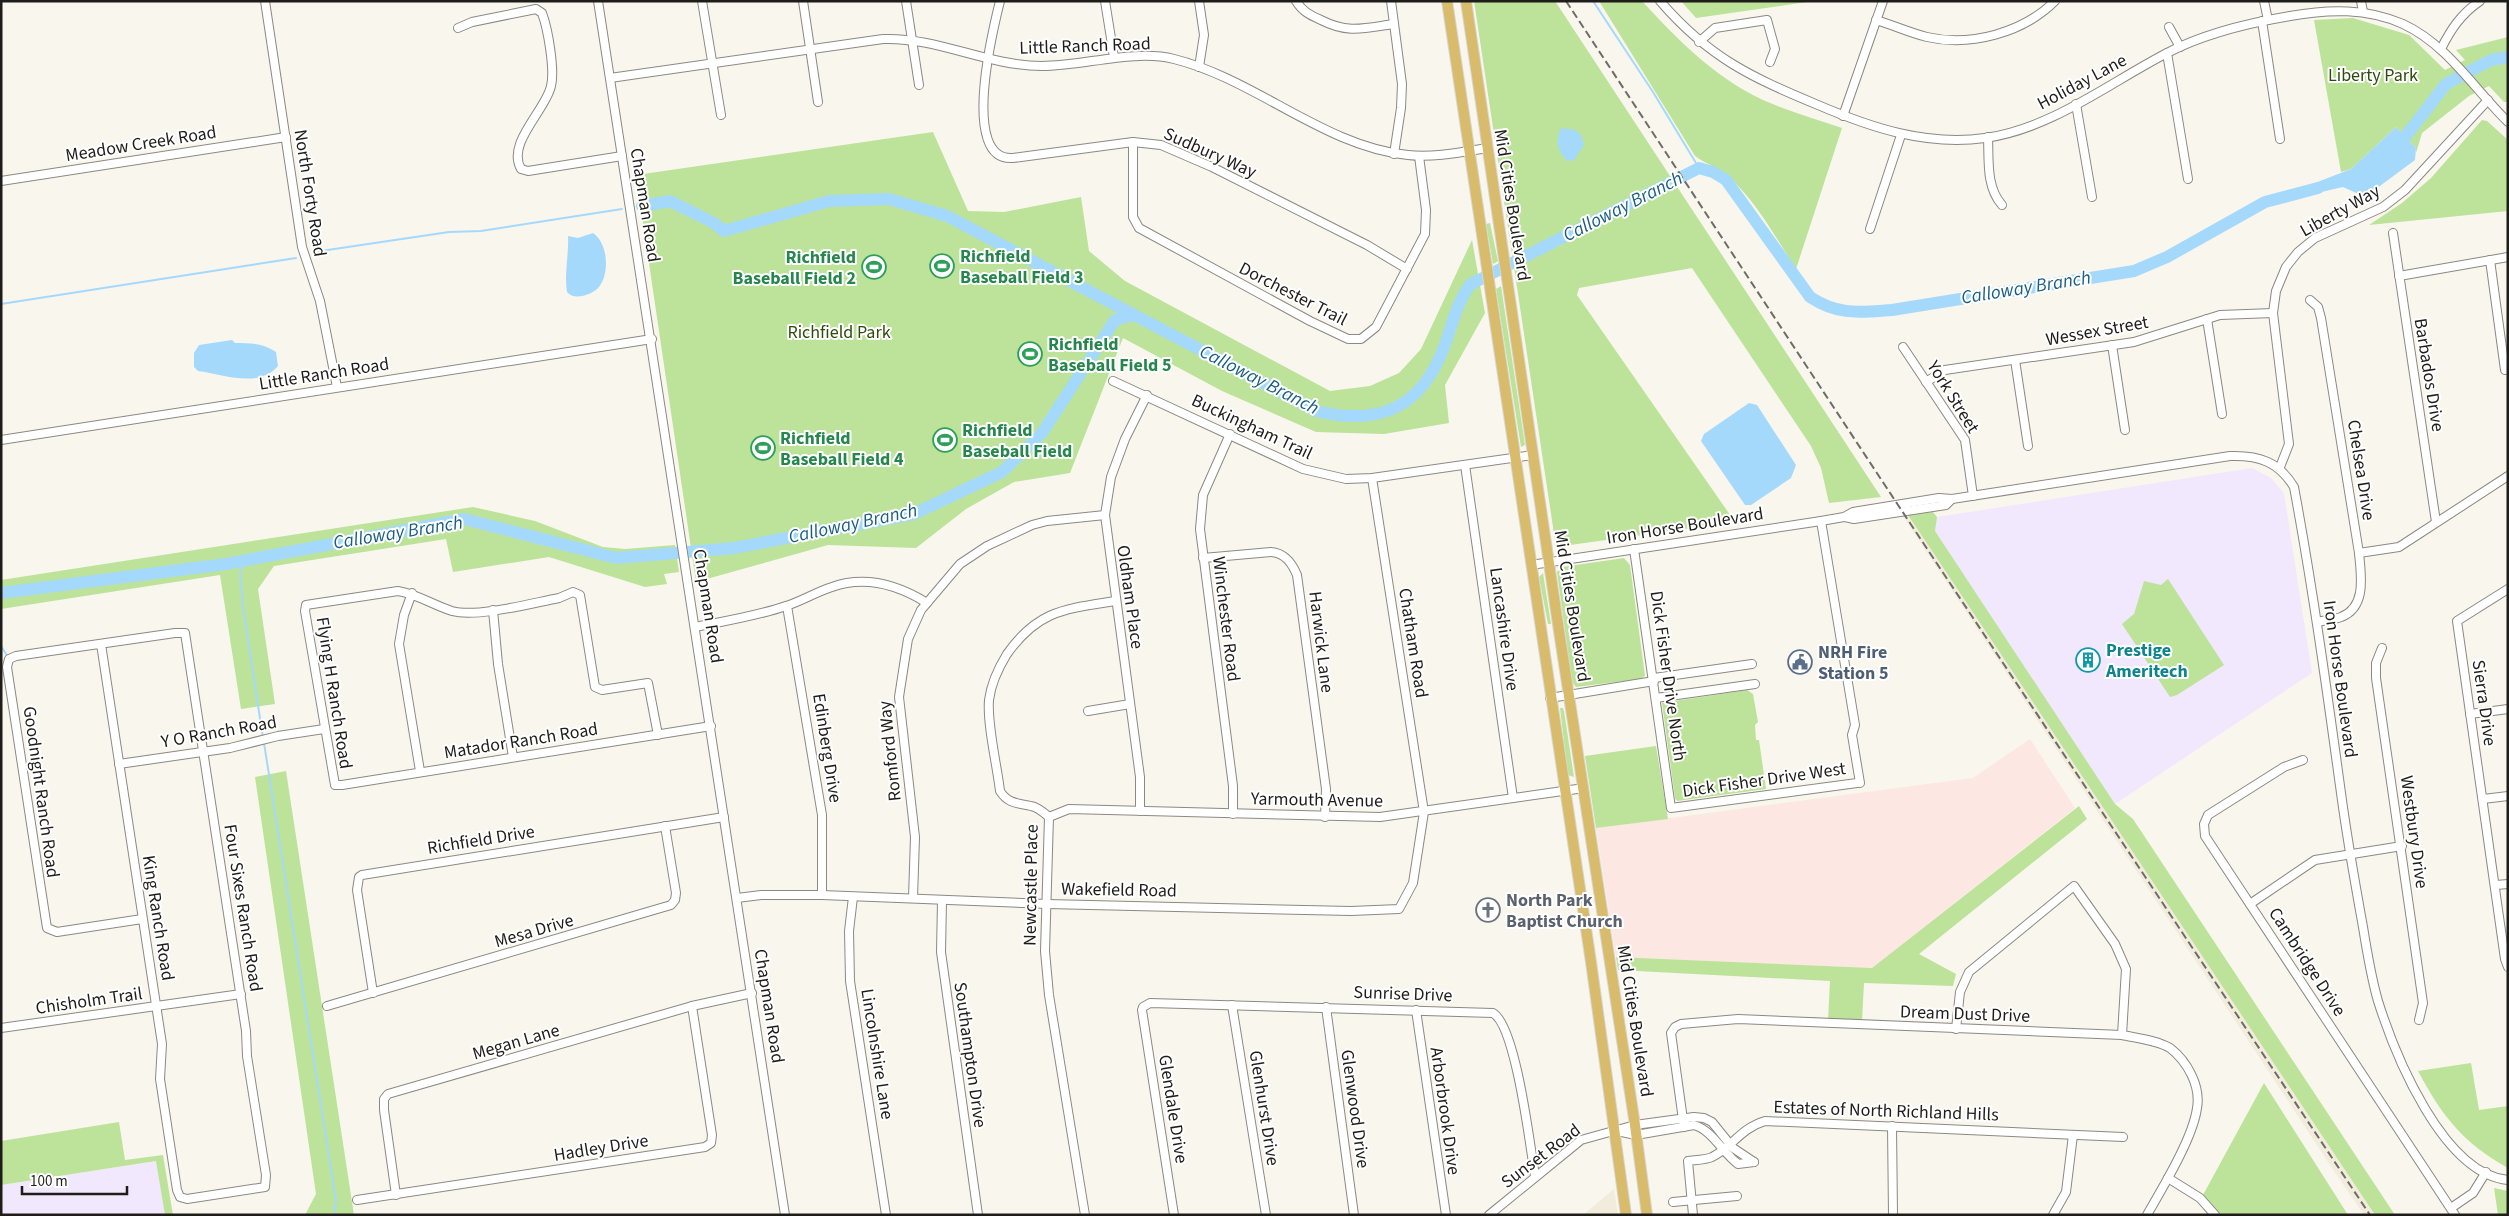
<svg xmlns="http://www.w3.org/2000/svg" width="2509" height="1216" font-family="'Source Sans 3',sans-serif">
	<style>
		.built { fill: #f2ecdd }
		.industrial { fill: #f1e8fd }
		.education { fill: #fce7e2 }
		.green { fill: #bce399 }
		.water { fill: #a5d9fc }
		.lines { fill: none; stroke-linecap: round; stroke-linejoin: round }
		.stream { stroke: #a5d9fc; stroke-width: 2 }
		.river { stroke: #a5d9fc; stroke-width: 12 }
		.minor-casing { stroke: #8c8982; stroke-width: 10 }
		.major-casing { stroke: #d6d6d6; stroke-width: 12 }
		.minor { stroke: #fff; stroke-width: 8 }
		.major { stroke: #d8bb6b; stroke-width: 10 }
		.rail { stroke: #6e6c68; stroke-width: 2; stroke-dasharray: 8 4; stroke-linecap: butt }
		.labels { text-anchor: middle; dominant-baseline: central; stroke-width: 4; stroke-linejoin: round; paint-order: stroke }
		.street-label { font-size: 18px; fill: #1e1d1a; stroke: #fff }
		.park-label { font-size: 18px; fill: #2f4a0f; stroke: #fff }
		.leisure-label { font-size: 18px; font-weight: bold; fill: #27864d; stroke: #fff; text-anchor: start }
		.culture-label { font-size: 18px; font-weight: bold; fill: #0d838f; stroke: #fff; text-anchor: start }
		.service-label { font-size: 18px; font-weight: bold; fill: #4e5e75; stroke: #fff; text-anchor: start }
		.worship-label { font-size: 18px; font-weight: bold; fill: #5b616d; stroke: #fff; text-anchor: start }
		.water-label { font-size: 19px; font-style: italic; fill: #195d83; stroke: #fff }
	</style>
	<rect width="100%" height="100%" fill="#f9f6ee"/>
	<g class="built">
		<path d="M1908,515l231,345 236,355h-11l-30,-44 -431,-655z"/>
		<path d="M1614,1189l4,26h-35z"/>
	</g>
	<g class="industrial">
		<path d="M2252,468l19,10 13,15 28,180 -197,131 -181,-273 3,-14z"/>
		<path d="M157,1161l8,54h-164v-30z"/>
	</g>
	<path class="education" d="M2030,739l45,69 -203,160 -256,-11 -20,-129 377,-50z"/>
	<g class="green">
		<path d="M1474,1h81l326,496 -52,6 -8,-35 -10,-22 -119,-178 -113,20 -2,7 158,227 -179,25z"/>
		<path d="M1599,1h43c36,39 72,76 121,99 25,11 53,19 79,28l-46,141c-20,-31 -40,-68 -68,-93 -9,-9 -23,-12 -33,-20z"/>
		<path d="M1681,1h133l-118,17z"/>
		<path d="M2353,18l56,17 36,35 20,-10 -9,-10 52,-13v65h-4l-15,-16 -20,10 -47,37 -6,20v-5l-20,-21 -45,42 -10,3 -27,-152z"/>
		<path d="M2482,120l5,1 21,19v71l-139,14 33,-22 29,-25z"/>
		<path d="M933,132l35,79 36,1 77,-15 8,54 36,30 205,110 40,-5 29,-13 22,-24 51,-109 13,73 -40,72 4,38 -65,11 -68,-2 -94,-41 -99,-53 -53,135 -56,9 -48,27 -50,39 -88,-3 -132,37 -60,-407z"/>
		<path d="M1490,223l8,38 -5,3 -7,-40z"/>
		<path d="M1501,286l24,159 -4,2 -25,-158z"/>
		<path d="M473,507l62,14 68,26 22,2 50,-4 4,27 -15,2 3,10 -22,3 -96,-30 -96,15 -7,-33 -172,27 -16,23 17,115 -34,5 -21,-134 -219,34v-29z"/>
		<path d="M1933,512l4,5 -2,14 180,273 18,15 262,396h-20l-467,-700z"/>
		<path d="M1624,558l6,7 15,111 -5,3 -64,8 -4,-5 -15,-110 5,-5z"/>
		<path d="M1543,573l8,51h-3l-9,-47z"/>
		<path d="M2168,579l56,86 -47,30 -7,2 -48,-73 12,-10 10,-33 17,4z"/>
		<path d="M1747,690l6,4 5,28 -3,3 1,15h3l7,49 -89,12 -2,-3 -13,-95z"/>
		<path d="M1560,708h3l1,3 10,66 -6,-2z"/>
		<path d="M1656,746l12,73 -72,9 -11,-72z"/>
		<path d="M286,771l68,444h-49l11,-21 -61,-417z"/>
		<path d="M2079,806l8,13 -168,135 37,20 -3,12 -89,-3 -2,38 -34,-1 2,-39 -212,-11 -2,-13 256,11z"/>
		<path d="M2471,1063l8,47 29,-4v62c-45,-25 -66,-52 -90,-97z"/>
		<path d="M2264,1083l84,132h-128l-17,-20z"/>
		<path d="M119,1122l6,38 38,-5 10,60h-8l-9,-54 -155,24v-44z"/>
		<path d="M2494,1188l14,3v24h-10z"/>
	</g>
	<g class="water">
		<path d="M2396,127l20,21 -1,12 -50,37 -22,-10 -39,9 -2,-8 49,-19z"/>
		<path d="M1561,128l15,2 6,7 2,8 -10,15 -7,1c-10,-11 -12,-20 -6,-33z"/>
		<path d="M593,233c15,10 17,40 6,54 -7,8 -25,14 -32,5 -3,-18 2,-37 1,-56l10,2z"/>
		<path d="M232,340l3,3c16,0 27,0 41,9l2,14c-20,23 -55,8 -80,5l-4,-4v-14l5,-8z"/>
		<path d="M1749,403l8,2 39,60 -5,13 -40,27h-6l-44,-64 3,-7z"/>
	</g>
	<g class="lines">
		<g class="stream">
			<path d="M1593,1l60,91 46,76"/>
			<path d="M314,252l135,-20 32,-1 141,-22"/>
			<path d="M1,304l295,-46"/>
			<path d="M246,560l-6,12 3,35 20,131"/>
			<path d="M1,594l6,-1"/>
			<path d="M1,646l7,11"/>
			<path d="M264,743l72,458 -2,14"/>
		</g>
		<g class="river">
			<path d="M2395,150l51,-66 45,-24 17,-3"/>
			<path d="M642,206l28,-5 44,22 10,8 105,-30 60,-2 58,17 369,195c62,15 105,-2 128,-64 8,-21 13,-46 27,-63l228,-116 14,4 13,8 84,117c29,19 50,15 82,13l242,-39 33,-14 98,-55 53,-14"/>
			<path d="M1,593l225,-29 238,-45 152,39 118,-10 180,-34 88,-42 40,-39 73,-113 18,-5"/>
		</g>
		<g class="minor-casing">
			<g id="minor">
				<path d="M265,1l37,246 18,54 17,86"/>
				<path d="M598,1l187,1214"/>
				<path d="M702,1l19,114"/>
				<path d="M803,1l15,101"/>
				<path d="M906,1l13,84"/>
				<path d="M1000,1c-7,28 -40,161 13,157l120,-16 28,3 51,22 155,78 40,24"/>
				<path d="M1105,1l9,56"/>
				<path d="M1296,1c7,11 14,14 25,19 27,14 44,8 73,4"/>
				<path d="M1391,1l11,83 -1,24 -7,46"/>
				<path d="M1660,1c49,57 91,76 158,104 54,23 108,41 167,33 66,-9 124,-55 182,-85 38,-20 81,-30 123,-37 39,-7 77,-8 113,8 45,21 71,65 105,98"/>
				<path d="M2264,1l4,19"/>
				<path d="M2361,1l2,11"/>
				<path d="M1876,20c17,5 34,13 51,17 43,10 96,-4 128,-36"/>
				<path d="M2262,21l18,118"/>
				<path d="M2169,27l11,20"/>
				<path d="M458,28l14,-6 64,-13 6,4c6,16 13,57 9,73 -5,24 -45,57 -30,83l7,2 94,-15"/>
				<path d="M1699,42l16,-14 52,-8 8,29 -5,13"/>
				<path d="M2441,49c10,-20 20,-35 39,-48"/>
				<path d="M2167,53l21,126"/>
				<path d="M1199,67l5,-32 -5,-34"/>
				<path d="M610,78l273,-39c55,-2 104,27 159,27 41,0 92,-17 132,-7 81,20 151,88 234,96 25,3 54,-3 79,-7"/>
				<path d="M2076,104l16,93"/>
				<path d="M1843,116l40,-115"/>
				<path d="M1988,137c1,24 -2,50 14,68"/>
				<path d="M1133,142v75l6,11 171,93 38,18h13l15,-12 49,-93 1,-24 -7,-54"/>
				<path d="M1,181l285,-44"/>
				<path d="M1870,229l31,-94"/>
				<path d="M2393,233l43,289"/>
				<path d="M2490,260l15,110"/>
				<path d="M2399,276l109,-19"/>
				<path d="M2310,300l8,7 3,11 38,235c2,22 8,54 -18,64 -7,3 -17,3 -24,5"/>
				<path d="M2207,319l15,95"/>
				<path d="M2112,345l13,85"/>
				<path d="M1903,347l62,93 8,56"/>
				<path d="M2015,360l13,86"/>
				<path d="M1113,381l190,88 43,10 26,-1 161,-23"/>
				<path d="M1926,382l19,-12 189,-28 86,-27 53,-2"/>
				<path d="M1230,434l-27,61 -3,34 33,257v28"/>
				<path d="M1,440l651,-101"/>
				<path d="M1465,465l48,333"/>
				<path d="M2280,467l9,-23 -16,-131 3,-22 10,-24 12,-15 17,-14 68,-31 22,-17 83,-90"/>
				<path d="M1845,517l9,2 92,-14 6,-6"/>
				<path d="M1634,549l37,259 186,-25h3l-8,-48 3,-10 -34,-204"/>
				<path d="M2359,553l40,-6 109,-71"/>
				<path d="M1203,558l68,-6c14,1 21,11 26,23l29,214 -1,28"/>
				<path d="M1531,565l290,-44 23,-4 9,-5 86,-14 13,1 278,-43c29,-1 49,6 64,31 19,102 33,204 47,306 6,45 14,90 22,134 4,25 8,50 15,74 17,54 65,173 130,179"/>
				<path d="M2508,589l-51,32 48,338 3,8"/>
				<path d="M412,593l-8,22 -5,29 21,127"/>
				<path d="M787,606l35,209v80"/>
				<path d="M493,610l5,54 15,93"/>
				<path d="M695,627c31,-6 62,-11 91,-21 16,-5 30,-14 46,-19 34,-12 66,-2 95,16"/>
				<path d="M101,644l61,400 -2,35 17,111 3,7 7,2 78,-12 1,-12 -19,-119 -1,-25 -61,-398h-10l-159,23 -7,3 -2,8 40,261 10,4 85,-13"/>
				<path d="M2382,648l-6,15v15l47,325 -4,17"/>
				<path d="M1654,678l98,-14"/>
				<path d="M1550,698l104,-17"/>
				<path d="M1656,698l99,-14"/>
				<path d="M1088,711l42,-7"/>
				<path d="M2470,714l38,-5"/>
				<path d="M658,735l-10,-52 -46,7 -7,-3 -15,-92 -7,-3 -14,6c-27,5 -82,20 -107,13 -19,-6 -35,-17 -54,-20l-92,14 -1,6 30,174h7l369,-59"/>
				<path d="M2303,760l-19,7 -76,48 -4,9 1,12 250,379"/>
				<path d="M119,764l111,-16 48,-12 46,-7"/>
				<path d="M2483,799l25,-3"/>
				<path d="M1140,811v-34l-35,-262 6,-38 14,-38 22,-44"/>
				<path d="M1049,817l20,-8 311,8 204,-29"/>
				<path d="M1049,817l-4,134 4,44 36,220"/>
				<path d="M1049,817c-5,-4 -11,-10 -18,-11 -13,-3 -23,-2 -31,-15 -3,-26 -13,-66 -11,-91 2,-16 10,-33 18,-46 31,-44 58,-45 108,-53"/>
				<path d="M2496,885l12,-1"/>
				<path d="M853,897l-4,34 1,50 36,234"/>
				<path d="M737,898l24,-3h61l225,9 304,7 48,-2 14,-26 11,-71 -52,-334"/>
				<path d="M913,898l2,-61 -16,-140 9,-58 13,-29 39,-46 27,-18 45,-21 15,-4 58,-6"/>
				<path d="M942,900l-1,52 37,263"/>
				<path d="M2250,904l65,-44 87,-14"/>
				<path d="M373,993l-16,-103 2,-13 3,-2 362,-58"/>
				<path d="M1232,1005l34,210"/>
				<path d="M327,1006l344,-101 4,-5 1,-7 -11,-67"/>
				<path d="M1326,1007l28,208"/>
				<path d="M1416,1010l30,205"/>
				<path d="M1,1028l240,-34"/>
				<path d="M1956,1029l4,-37 9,-20 105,-86 41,58 11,25 -4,66"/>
				<path d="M1892,1126l1,89"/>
				<path d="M1684,1127l-13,-94 4,-6 6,-3 57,-5 384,16c14,3 35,5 48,13 17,13 31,38 27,60 -4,30 -34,79 -50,107"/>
				<path d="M1617,1131l19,4 58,-10c18,5 29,28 44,39l16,-2"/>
				<path d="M2168,1178l32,20 15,17"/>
				<path d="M396,1195l-12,-85v-11l4,-5 304,-88 60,-13"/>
				<path d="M357,1200l348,-53 6,-4 1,-8 -20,-129"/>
				<path d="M1673,1202l64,-6"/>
				<path d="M2451,1208l22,-15 13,-21"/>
				<path d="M1174,1215l-32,-205 1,-3 7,-4 343,10c23,13 37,133 42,163"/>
				<path d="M1489,1215l92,-75 54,-15 59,-8 10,1 8,4 21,26 21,14"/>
				<path d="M1693,1215l-5,-54c7,-1 17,-1 24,-4 21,-10 27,-28 53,-36l358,16"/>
				<path d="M2053,1215l13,-23 7,-57"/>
			</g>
		</g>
		<g class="major-casing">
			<g id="major">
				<path d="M1447,1l144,961 35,253"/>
				<path d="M1466,1l93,630 76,494 12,90"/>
			</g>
		</g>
		<use href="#minor" class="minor"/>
		<use href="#major" class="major"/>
		<path class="rail" d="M1566,1l332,504 472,710"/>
	</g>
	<defs>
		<g id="stadium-ring" transform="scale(1.25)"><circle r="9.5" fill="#fff" stroke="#2e9e5b" stroke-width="1.5"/><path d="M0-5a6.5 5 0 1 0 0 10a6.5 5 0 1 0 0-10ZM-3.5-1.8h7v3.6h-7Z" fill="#2e9e5b"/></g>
		<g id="building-ring" transform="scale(1.25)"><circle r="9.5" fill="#fff" stroke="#0f9aa8" stroke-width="1.5"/><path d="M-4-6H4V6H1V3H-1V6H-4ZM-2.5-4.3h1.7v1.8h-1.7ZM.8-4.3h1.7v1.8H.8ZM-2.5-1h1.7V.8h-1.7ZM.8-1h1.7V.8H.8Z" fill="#0f9aa8"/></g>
		<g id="civic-ring" transform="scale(1.25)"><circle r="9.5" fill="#fff" stroke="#5c6f8a" stroke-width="1.5"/><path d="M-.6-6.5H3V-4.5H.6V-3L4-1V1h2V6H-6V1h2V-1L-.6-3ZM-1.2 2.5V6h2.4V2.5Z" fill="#5c6f8a"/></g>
		<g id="church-ring" transform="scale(1.25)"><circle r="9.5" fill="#fff" stroke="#6b7280" stroke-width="1.5"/><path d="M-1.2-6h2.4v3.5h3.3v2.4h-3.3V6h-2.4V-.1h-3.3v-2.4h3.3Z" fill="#6b7280"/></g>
	</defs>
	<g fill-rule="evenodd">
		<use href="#stadium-ring" x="942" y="266"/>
		<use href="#stadium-ring" x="874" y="267"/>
		<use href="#stadium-ring" x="1030" y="354"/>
		<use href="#stadium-ring" x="945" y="440"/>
		<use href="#stadium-ring" x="763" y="448"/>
		<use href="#building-ring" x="2088" y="660"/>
		<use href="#civic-ring" x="1800" y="662"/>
		<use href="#church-ring" x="1488" y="910"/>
	</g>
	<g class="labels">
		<g class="street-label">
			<text transform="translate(1085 46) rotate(-2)">Little Ranch Road</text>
			<text transform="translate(2082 82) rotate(-28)">Holiday Lane</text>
			<text transform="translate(141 144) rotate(-9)">Meadow Creek Road</text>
			<text transform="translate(1210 153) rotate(24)">Sudbury Way</text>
			<text transform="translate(310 193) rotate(81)">North Forty Road</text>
			<text transform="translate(645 205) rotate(81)">Chapman Road</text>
			<text transform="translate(1512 205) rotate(81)">Mid Cities Boulevard</text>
			<text transform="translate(2340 211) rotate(-29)">Liberty Way</text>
			<text transform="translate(1293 294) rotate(27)">Dorchester Trail</text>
			<text transform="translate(2097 331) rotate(-10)">Wessex Street</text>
			<text transform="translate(324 374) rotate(-9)">Little Ranch Road</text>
			<text transform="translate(2429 375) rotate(81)">Barbados Drive</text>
			<text transform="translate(1953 397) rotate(58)">York Street</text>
			<text transform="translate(1252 427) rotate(25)">Buckingham Trail</text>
			<text transform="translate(2361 470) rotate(81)">Chelsea Drive</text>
			<text transform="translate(1685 526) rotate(-9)">Iron Horse Boulevard</text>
			<text transform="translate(1130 597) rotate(82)">Oldham Place</text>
			<text transform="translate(708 606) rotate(81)">Chapman Road</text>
			<text transform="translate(1572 606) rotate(81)">Mid Cities Boulevard</text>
			<text transform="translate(1226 619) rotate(83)">Winchester Road</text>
			<text transform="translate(1504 629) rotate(82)">Lancashire Drive</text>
			<text transform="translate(1321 642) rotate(83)">Harwick Lane</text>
			<text transform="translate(1413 643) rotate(81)">Chatham Road</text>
			<text transform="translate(1668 676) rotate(82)">Dick Fisher Drive North</text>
			<text transform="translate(2340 679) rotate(82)">Iron Horse Boulevard</text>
			<text transform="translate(334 693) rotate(81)">Flying H Ranch Road</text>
			<text transform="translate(2484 703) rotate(82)">Sierra Drive</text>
			<text transform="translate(219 732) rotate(-10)">Y O Ranch Road</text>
			<text transform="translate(521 741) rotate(-9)">Matador Ranch Road</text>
			<text transform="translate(827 748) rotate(81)">Edinberg Drive</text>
			<text transform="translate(890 751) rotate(-96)">Romford Way</text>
			<text transform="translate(1764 780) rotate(-8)">Dick Fisher Drive West</text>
			<text transform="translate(41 792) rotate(82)">Goodnight Ranch Road</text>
			<text transform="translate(1317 800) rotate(1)">Yarmouth Avenue</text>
			<text transform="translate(2414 832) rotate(82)">Westbury Drive</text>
			<text transform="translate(481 840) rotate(-9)">Richfield Drive</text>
			<text transform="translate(1031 885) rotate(-89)">Newcastle Place</text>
			<text transform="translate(1119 890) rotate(1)">Wakefield Road</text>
			<text transform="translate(243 908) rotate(81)">Four Sixes Ranch Road</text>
			<text transform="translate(158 918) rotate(81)">King Ranch Road</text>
			<text transform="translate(534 931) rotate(-16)">Mesa Drive</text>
			<text transform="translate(2307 962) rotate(57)">Cambridge Drive</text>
			<text transform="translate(1403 994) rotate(2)">Sunrise Drive</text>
			<text transform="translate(89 1001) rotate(-8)">Chisholm Trail</text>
			<text transform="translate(769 1006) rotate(81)">Chapman Road</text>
			<text transform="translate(1965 1014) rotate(2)">Dream Dust Drive</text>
			<text transform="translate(1635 1021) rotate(81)">Mid Cities Boulevard</text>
			<text transform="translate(516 1042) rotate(-16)">Megan Lane</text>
			<text transform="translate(877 1054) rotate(81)">Lincolnshire Lane</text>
			<text transform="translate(970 1055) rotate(82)">Southampton Drive</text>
			<text transform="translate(1264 1108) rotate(81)">Glenhurst Drive</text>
			<text transform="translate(1173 1109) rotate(81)">Glendale Drive</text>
			<text transform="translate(1355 1109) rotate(82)">Glenwood Drive</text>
			<text transform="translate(1445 1111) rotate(82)">Arborbrook Drive</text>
			<text transform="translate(1886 1111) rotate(2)">Estates of North Richland Hills</text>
			<text transform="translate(601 1148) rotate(-9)">Hadley Drive</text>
			<text transform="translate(1541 1156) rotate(-37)">Sunset Road</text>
		</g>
		<g class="park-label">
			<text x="2373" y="75">Liberty Park</text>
			<text x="839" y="332">Richfield Park</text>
		</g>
		<g class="leisure-label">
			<text x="960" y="256">Richfield<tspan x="960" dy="21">Baseball Field 3</tspan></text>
			<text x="856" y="257" text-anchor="end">Richfield<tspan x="856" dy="21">Baseball Field 2</tspan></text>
			<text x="1048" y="344">Richfield<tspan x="1048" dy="21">Baseball Field 5</tspan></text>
			<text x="962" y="430">Richfield<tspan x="962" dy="21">Baseball Field</tspan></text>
			<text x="780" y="438">Richfield<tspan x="780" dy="21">Baseball Field 4</tspan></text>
		</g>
		<g class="culture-label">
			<text x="2106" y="650">Prestige<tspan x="2106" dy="21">Ameritech</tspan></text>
		</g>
		<g class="service-label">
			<text x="1818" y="652">NRH Fire<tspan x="1818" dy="21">Station 5</tspan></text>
		</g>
		<g class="worship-label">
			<text x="1506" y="900">North Park<tspan x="1506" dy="21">Baptist Church</tspan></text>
		</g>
		<g class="water-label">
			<text transform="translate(1623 207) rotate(-27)">Calloway Branch</text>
			<text transform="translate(2026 288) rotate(-9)">Calloway Branch</text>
			<text transform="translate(1259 380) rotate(27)">Calloway Branch</text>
			<text transform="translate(853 524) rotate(-12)">Calloway Branch</text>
			<text transform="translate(398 533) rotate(-9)">Calloway Branch</text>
		</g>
	</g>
	<rect width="2509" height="1216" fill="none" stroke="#1e1d1a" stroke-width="5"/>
	<path d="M22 1186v8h105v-8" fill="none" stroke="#1e1d1a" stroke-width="2.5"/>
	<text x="30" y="1186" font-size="15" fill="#1e1d1a" stroke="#ffffff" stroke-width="4" paint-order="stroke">100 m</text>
</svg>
